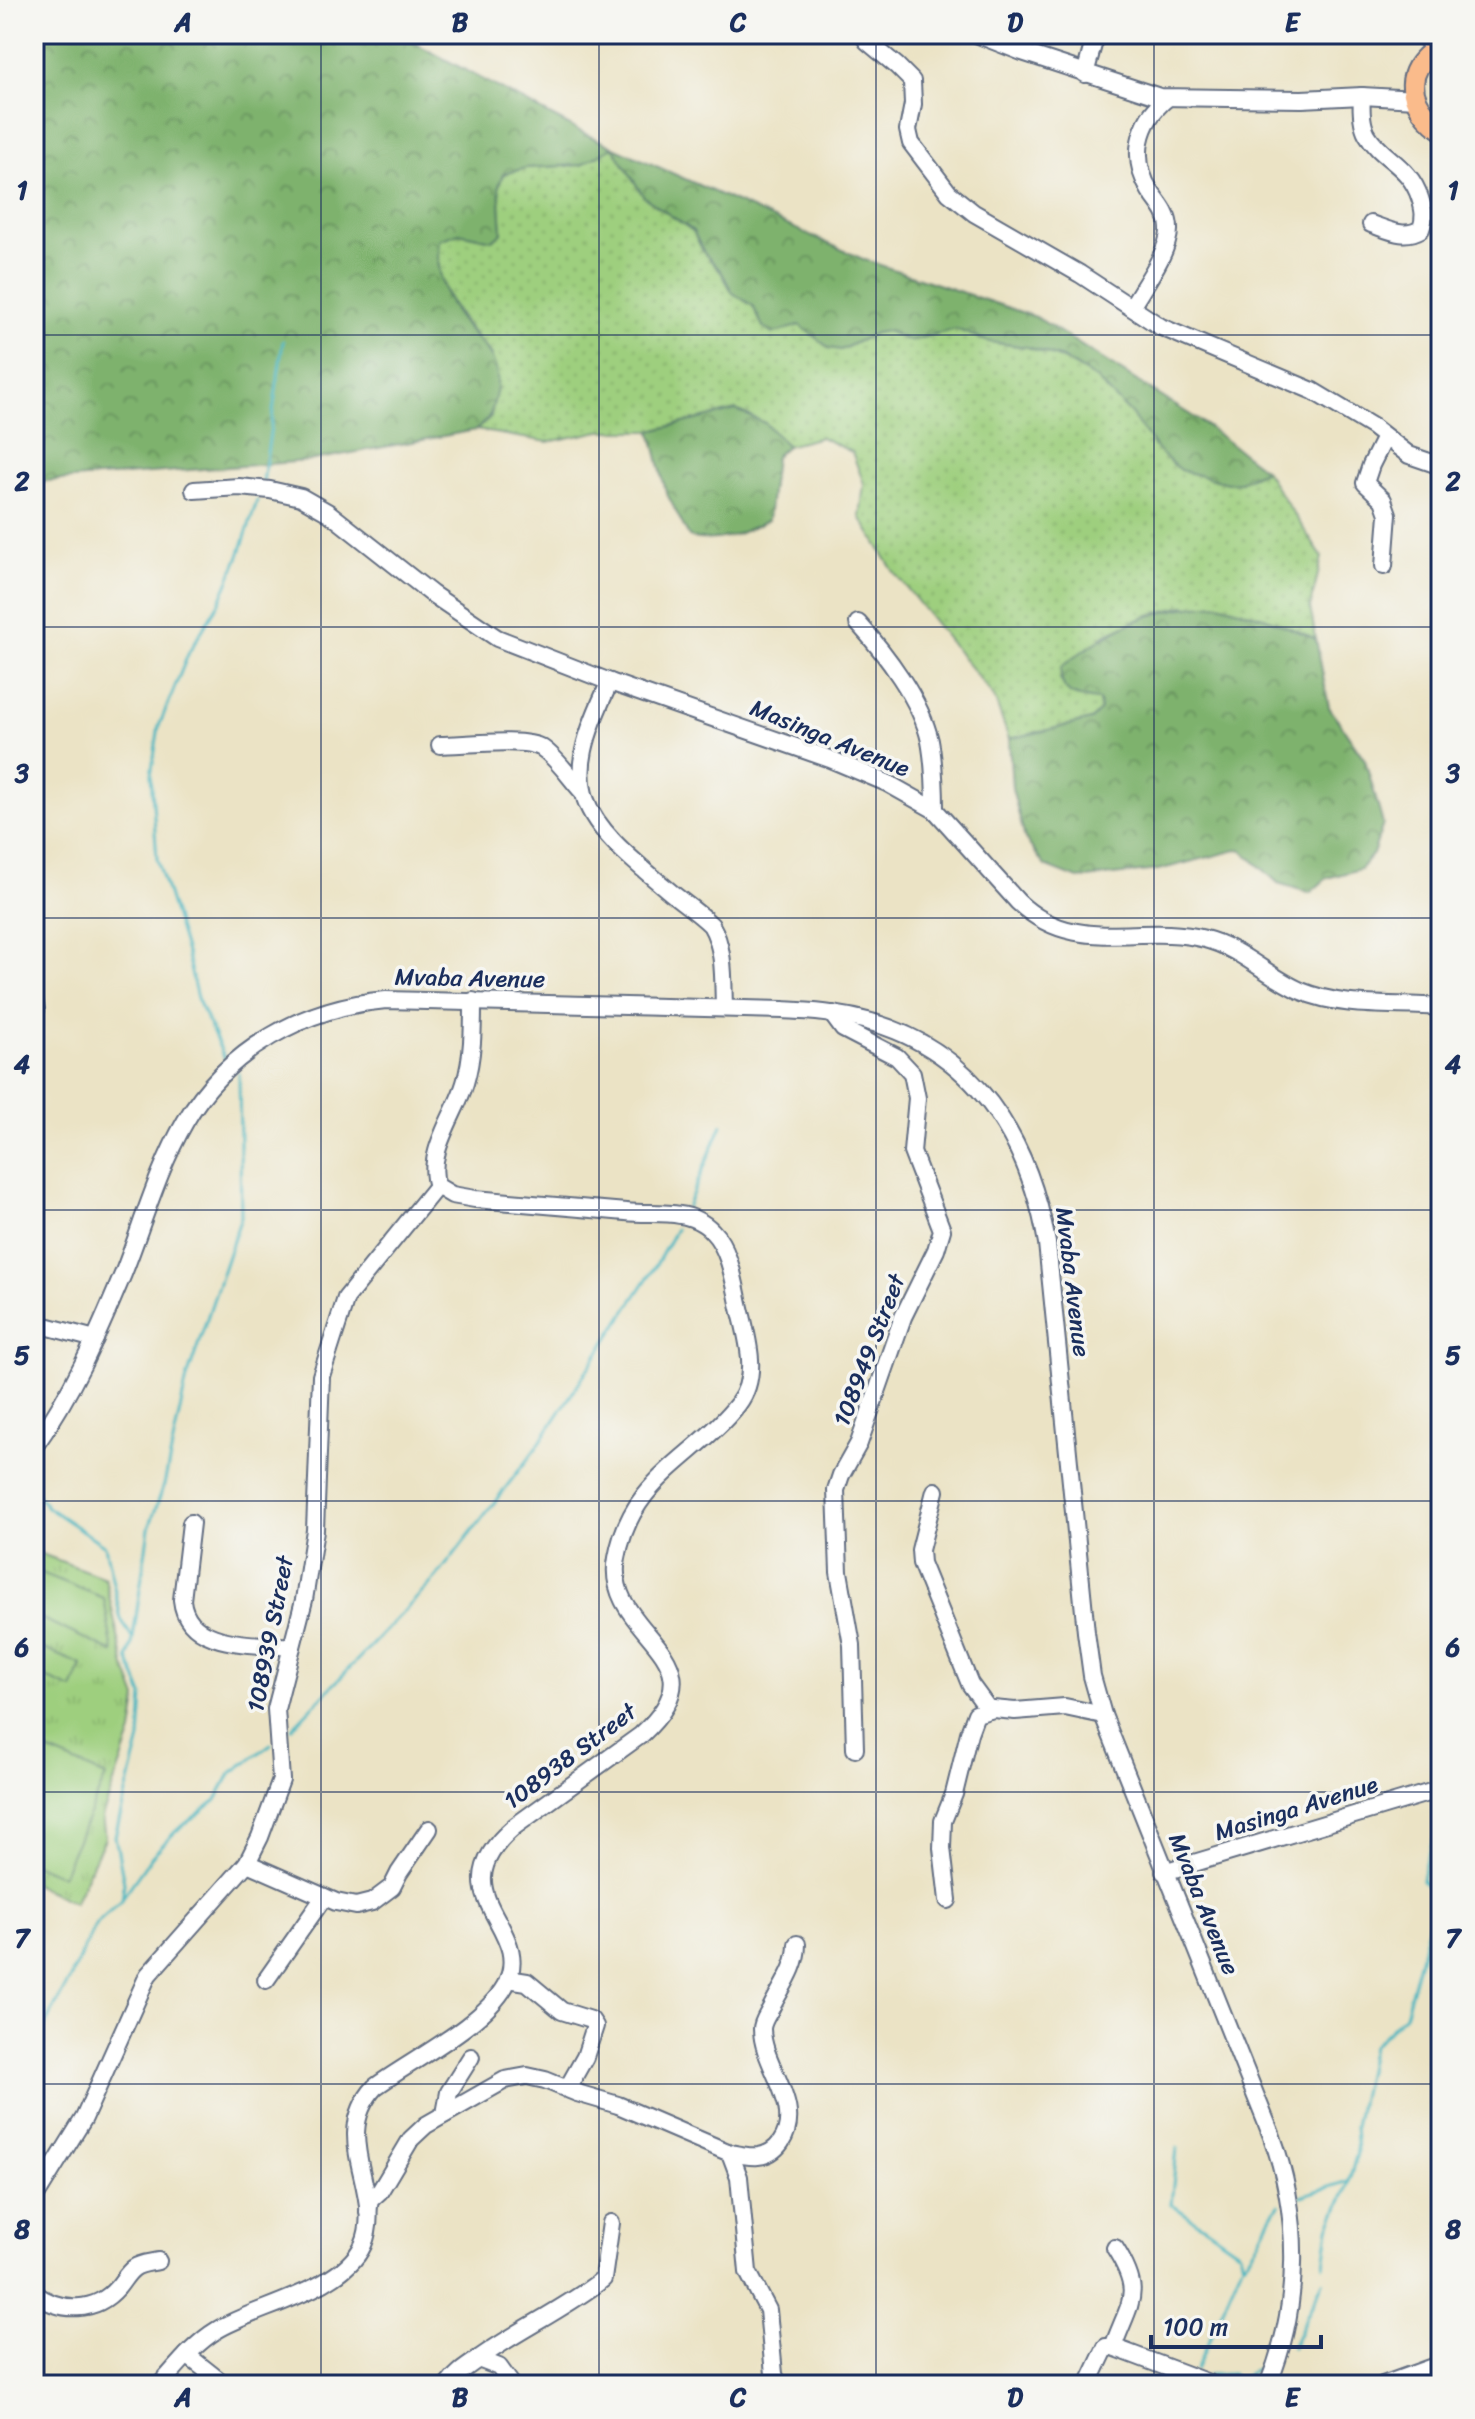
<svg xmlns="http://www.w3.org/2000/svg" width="1475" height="2419" font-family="Sriracha,sans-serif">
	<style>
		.grass { fill: url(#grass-dots); stroke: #5c7f6e; stroke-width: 2 }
		.forest { fill: url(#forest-crowns); stroke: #4c7066; stroke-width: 2 }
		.park { fill: url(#park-tufts); stroke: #5c7f6e; stroke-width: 2 }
		.pitch { fill: #9ecf7e; stroke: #5c7f6e; stroke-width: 2 }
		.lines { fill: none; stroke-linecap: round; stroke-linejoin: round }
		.stream { stroke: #46b5c0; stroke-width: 3 }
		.minor-casing { stroke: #646e82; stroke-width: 20 }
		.major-casing { stroke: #646e82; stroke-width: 24 }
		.minor { stroke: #fff; stroke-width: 16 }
		.major { stroke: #fabb8b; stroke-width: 20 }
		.grid { fill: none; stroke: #1b2f5e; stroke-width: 2; stroke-opacity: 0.55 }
		.labels { text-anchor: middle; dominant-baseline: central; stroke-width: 7; stroke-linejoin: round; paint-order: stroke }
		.street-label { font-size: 24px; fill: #1b2f5e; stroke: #f6f6f2 }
		.neatline { fill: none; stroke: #1b2f5e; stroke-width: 3 }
		.grid-label { font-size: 26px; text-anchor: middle; font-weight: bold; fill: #1b2f5e }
	</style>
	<defs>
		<pattern id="grass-dots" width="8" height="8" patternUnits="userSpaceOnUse" patternTransform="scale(2)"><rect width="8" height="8" fill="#9ecf7e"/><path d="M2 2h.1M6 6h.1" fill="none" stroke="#88b26f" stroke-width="1.8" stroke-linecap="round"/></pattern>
		<pattern id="forest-crowns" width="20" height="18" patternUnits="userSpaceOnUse" patternTransform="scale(2)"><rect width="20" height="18" fill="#7eb26d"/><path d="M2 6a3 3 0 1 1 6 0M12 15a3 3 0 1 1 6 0" fill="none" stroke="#66915d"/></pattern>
		<pattern id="park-tufts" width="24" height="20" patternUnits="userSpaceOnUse" patternTransform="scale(2)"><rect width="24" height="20" fill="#9ecf7e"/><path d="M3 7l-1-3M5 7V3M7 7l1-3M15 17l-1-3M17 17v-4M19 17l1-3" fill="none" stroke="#88b26f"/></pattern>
	</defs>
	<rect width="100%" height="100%" fill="#f6f6f2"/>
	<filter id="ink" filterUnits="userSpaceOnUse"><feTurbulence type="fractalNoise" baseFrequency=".0125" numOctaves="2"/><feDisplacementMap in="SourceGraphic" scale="16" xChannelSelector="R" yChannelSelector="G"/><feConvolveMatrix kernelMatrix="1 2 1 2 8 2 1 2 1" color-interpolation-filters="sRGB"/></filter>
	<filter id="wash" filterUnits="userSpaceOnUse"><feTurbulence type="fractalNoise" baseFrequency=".006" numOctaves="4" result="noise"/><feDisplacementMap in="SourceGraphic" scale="32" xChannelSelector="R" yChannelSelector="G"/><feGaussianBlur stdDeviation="1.8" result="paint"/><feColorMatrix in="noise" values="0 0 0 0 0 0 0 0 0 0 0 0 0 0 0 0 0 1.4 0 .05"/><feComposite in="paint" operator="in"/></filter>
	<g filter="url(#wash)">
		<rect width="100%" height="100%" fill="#ebe3c5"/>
		<path class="grass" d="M613,146l31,51 49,34 11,22 17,19 12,21 20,13 10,21 37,-2 29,23 12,2 34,-17 12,-2 22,10 47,-12 33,13 38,5 35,12 33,19 35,34 110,70 25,-12 57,87 -12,51 6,31 -52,-22 -80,-11 -35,9 -45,20 -44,44c10,18 20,19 39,21l1,11 -9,9 -82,19 -15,-42 -100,-125 -34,-55 4,-33 -12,-32 -31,-15 -34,9 -22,-23 -29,-13 -85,21h-51l-52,11 -72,-12 15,-13 1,-62c-31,-36 -59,-64 -53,-115l20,-7 33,7 10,-7 -3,-47 4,-12 23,-6 55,-3z"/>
		<g class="forest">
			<path d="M34,34h364l187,100 280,126 171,57 167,106 62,47 -25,12 -13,1 -47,-13 -21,-18 -29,-39 -35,-35 -33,-20 -35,-11 -38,-5 -33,-13 -47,12 -22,-10 -12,2 -34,17 -12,-2 -29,-23 -28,9 -9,-7 -10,-21 -20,-13 -12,-22 -17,-18 -11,-22 -49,-34 -31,-50 -32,18 -55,3 -23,6 -4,12 3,47 -10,7 -33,-7 -20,7c-3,23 2,46 13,67 16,32 53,43 44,86 -4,20 -4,23 -20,37l-168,31 -274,21z"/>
			<path d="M736,410l29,13 22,23 -12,10 -7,64c-25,13 -50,25 -79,17l-23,-45 -15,-61z"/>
			<path d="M1219,604l45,13 52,22 13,68 36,53 18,64 -10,30 -13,15 -33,9 -17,15 -32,-10 -37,-34 -83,21 -80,9 -33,-13 -20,-27 -13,-51 -3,-49 82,-19 9,-9 -1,-11c-24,-3 -40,-4 -38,-33 54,-41 89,-59 158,-63z"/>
		</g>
		<path class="park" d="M34,1551l71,27 19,85 13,35 -5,34 -30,85 3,21 -31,65 -40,-19z"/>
		<g class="pitch">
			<path d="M34,1570l70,28 9,54 -79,-37z"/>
			<path d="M34,1645l48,20 -10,24 -38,-16z"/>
			<path d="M34,1745l72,31 -44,100 -28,-12z"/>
		</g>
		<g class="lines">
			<g class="stream">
				<path d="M263,482l20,-141"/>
				<path d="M225,1059l-28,-61 -10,-42 -30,-97 -6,-84 8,-49 30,-74 31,-51 19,-45 18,-55"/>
				<path d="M687,1207l35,-82"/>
				<path d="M34,1491l13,16 58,39 16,73 12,21 -5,18 15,37 -3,44 -25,97 9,47 -2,17 -26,23 -27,58 -22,40 -13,34"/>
				<path d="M133,1638l16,-110 15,-43 23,-107 54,-161 -2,-144"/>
				<path d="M292,1728l144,-150 101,-131 119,-182 20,-36"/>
				<path d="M123,1897l29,-41 23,-24 41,-32 14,-26 41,-30"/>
				<path d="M1177,2148l-6,56 69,48 3,10 -47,108"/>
				<path d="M1301,2196l48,-15"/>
				<path d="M1244,2262c16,-16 21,-39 35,-57"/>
				<path d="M1324,2265l5,-37 17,-37 11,-38 -2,-27 17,-80 33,-31 31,-116 -14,-19 4,-21 15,-38"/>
				<path d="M1292,2348l31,-67"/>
				<path d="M1208,2375l24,-1 6,6 23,-14"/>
			</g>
		</g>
	</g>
	<g filter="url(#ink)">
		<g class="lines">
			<g class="minor-casing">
				<g id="minor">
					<path d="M863,34l4,7 30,25 15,15 1,23 -5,26 3,13 38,50 25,20 106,61 81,53 152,64 60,36 36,28 32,11"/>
					<path d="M976,34l46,18 138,45 142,2 60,-3 54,3"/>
					<path d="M1421,34l15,15"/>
					<path d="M1085,74l11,-40"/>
					<path d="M1362,96c-1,13 -1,27 5,38 15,26 42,30 53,64 4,12 5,20 1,31 -17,10 -32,1 -50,-5"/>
					<path d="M1132,306c11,-19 38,-56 37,-77 0,-16 -11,-26 -19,-38 -20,-33 -12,-69 17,-93"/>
					<path d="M194,490l45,-3 31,3 31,7 28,16 103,81 65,44 113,44 220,77 57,24 48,27 83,92c58,55 121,20 187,37 36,9 63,38 96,52 43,18 94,12 140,16"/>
					<path d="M1384,566l4,-52 -5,-14 -18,-17 6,-18 14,-28"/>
					<path d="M858,623c27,30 63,77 72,118 4,22 5,46 5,69"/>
					<path d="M610,682c-54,110 -30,135 58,208 14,12 30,22 43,35 14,23 12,56 13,83"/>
					<path d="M440,745c23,0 84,-8 102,3 15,10 28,30 40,43"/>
					<path d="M34,998l2,12"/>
					<path d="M832,1014l11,15 54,28 15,16 5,25 -5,54 30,78 -6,20 -33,67 -44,126 -18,32 -5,15 3,82 13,73 3,104"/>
					<path d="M34,1323l61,16"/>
					<path d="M34,1447c38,-53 64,-113 89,-173 20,-51 35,-105 62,-152 42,-73 120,-115 201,-122l397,10c16,1 33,1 49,4 127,17 194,109 215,229l39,389 6,44 11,39 168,419c30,81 30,170 -3,251"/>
					<path d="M935,1491l-15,59 1,13 49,121 19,26"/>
					<path d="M191,1523l-9,77c5,49 72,43 110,47"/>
					<path d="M247,1863l89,39 20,4 16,-4 20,-15 7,-14 30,-44"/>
					<path d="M1164,1872l277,-83"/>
					<path d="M948,1900l-6,-52 1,-27 11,-27 15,-61 7,-19 17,-5 22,2 50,-4 38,8"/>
					<path d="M508,1979l19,3 35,29 29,9 4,6 -10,31 -18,32"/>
					<path d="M266,1980l58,-83"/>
					<path d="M445,2114l4,-22 22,-35"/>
					<path d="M730,2153c19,4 38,8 51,-11 24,-36 -19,-76 -19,-113 0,-8 7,-16 10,-23 10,-20 25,-39 25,-62"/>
					<path d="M34,2199l50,-81 64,-143 99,-112 13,-26 21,-57 -5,-71 28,-109 11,-70 6,-154 25,-78 91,-112"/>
					<path d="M368,2212l2,-12 10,-9 31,-52 15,-14 79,-45 22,-4 18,4 32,13 41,12 112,48 9,24 9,95 20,38 6,64 4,11"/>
					<path d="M34,2293c26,20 62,20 84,-6 6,-7 9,-14 16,-19 7,-5 16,-5 24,-7"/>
					<path d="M1113,2347c17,-47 31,-53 2,-99"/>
					<path d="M187,2355l38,30"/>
					<path d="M478,2359l21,8 13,18"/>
					<path d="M160,2385c18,-20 34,-41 57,-55 39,-24 125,-39 146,-85 23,-53 -35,-106 12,-158 37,-27 108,-62 130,-101 33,-60 -72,-90 10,-160l126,-91c89,-81 -39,-99 -24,-177 14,-80 78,-99 121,-154 20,-26 11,-59 4,-88 -7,-26 -10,-65 -30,-85 -7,-8 -21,-15 -32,-16 -17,-3 -36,-1 -54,-3 -51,-4 -101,-9 -151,-13l-23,-4 -15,-9c-12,-33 19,-72 28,-103 8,-26 8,-55 8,-82"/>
					<path d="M448,2385c9,-13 21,-19 33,-28 39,-28 84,-48 122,-78l8,-56"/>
					<path d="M1088,2385l18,-38h7l101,38"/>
					<path d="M1383,2385l58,-21"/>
				</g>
			</g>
			<g class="major-casing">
				<path id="major" d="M1441,43c-7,8 -18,15 -23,24 -14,24 4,49 23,62"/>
			</g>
			<use href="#minor" class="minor"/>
			<use href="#major" class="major"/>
		</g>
	</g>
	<path class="grid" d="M321,34v2351M599,34v2351M876,34v2351M1154,34v2351M34,335h1407M34,627h1407M34,918h1407M34,1210h1407M34,1501h1407M34,1792h1407M34,2084h1407"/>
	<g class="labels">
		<g class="street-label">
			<text transform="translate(830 738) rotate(22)">Masinga Avenue</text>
			<text transform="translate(470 978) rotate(1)">Mvaba Avenue</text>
			<text transform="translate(1073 1282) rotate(83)">Mvaba Avenue</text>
			<text transform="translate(869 1350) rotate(-69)">108949 Street</text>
			<text transform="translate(270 1634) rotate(-79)">108939 Street</text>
			<text transform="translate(570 1756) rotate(-37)">108938 Street</text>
			<text transform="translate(1296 1808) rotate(-17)">Masinga Avenue</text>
			<text transform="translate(1204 1904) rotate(68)">Mvaba Avenue</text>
		</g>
	</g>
	<rect width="1475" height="2419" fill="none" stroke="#f6f6f2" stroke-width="88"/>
	<path d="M1151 2335v12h170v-12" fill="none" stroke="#1b2f5e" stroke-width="4"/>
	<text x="1163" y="2335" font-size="24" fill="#1b2f5e" stroke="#f6f6f2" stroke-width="6" paint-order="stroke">100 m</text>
	<rect x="44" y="44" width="1387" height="2331" class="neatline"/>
	<g class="grid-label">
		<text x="183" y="31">A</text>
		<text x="460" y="31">B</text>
		<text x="738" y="31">C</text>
		<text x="1015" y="31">D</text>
		<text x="1292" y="31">E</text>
		<text x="22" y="199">1</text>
		<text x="1453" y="199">1</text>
		<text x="22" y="490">2</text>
		<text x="1453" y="490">2</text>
		<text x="22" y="782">3</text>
		<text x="1453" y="782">3</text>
		<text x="22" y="1073">4</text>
		<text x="1453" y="1073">4</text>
		<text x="22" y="1364">5</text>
		<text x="1453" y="1364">5</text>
		<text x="22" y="1656">6</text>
		<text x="1453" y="1656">6</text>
		<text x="22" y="1947">7</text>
		<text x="1453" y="1947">7</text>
		<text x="22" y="2238">8</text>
		<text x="1453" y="2238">8</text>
		<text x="183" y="2406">A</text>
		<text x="460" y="2406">B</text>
		<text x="738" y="2406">C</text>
		<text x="1015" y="2406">D</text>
		<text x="1292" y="2406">E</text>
	</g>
</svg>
